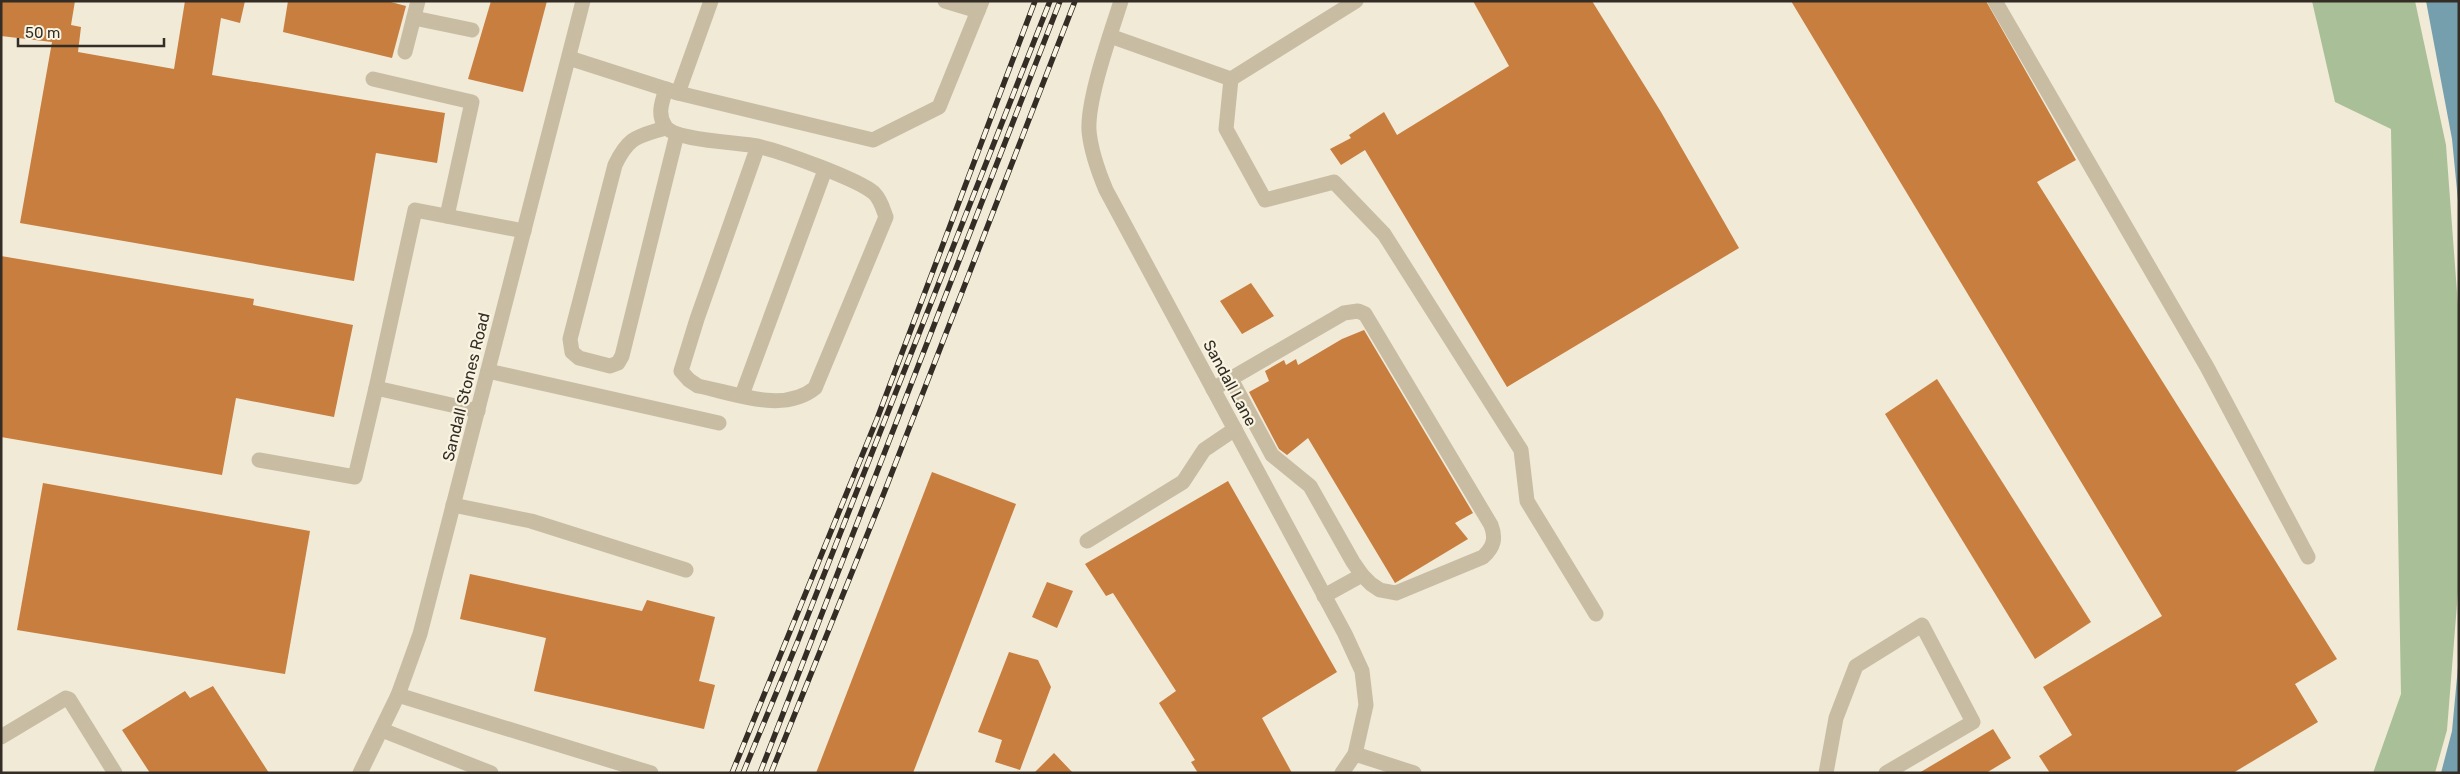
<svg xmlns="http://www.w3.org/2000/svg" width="2460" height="774" font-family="Rubik,sans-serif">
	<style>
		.green { fill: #a9bf97 }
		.water { fill: #769fae }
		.building { fill: #c77e3f }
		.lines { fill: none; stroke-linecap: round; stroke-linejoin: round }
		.minor { stroke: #c8bca3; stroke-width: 15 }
		.rail-casing { stroke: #332d25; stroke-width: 5.5 }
		.rail { stroke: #f9f3e2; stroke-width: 4; stroke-dasharray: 11; stroke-linecap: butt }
		.labels { text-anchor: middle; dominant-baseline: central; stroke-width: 4.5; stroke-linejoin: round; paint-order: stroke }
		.street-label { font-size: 16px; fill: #332d25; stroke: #f9f3e2 }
	</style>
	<rect width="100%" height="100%" fill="#f1ead7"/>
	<path class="green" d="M2312,1h103l31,144 13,174v260l-12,151 -12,43h-62l28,-79 -10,-565 -56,-27z"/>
	<g class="water">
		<path d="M2426,1h33v210l-7,-72z"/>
		<path d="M2459,656v117h-18l11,-42z"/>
	</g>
	<g class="building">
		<path d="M1,1h74l-4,24 10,2 -3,25 96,17 11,-68h60l-5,22 -19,-5 -9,57 233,38 -8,50 -61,-10 -22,128 -334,-58 32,-181 -51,-6z"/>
		<path d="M288,1h99l19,5 -14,52 -109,-26z"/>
		<path d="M491,1h56l-24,91 -55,-13z"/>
		<path d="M1473,1h119l69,111 78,136 -232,139 -142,-237 -24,15 -11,-16 21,-11 -2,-3 35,-23 13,23 112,-69z"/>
		<path d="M1791,1h195l90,159 -39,22 300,477 -42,25 23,38 -85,51h-183l-11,-17 33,-21 -29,-48 119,-71z"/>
		<path d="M1,256l253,43 -1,6 100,20 -19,92 -98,-19 -14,77 -221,-38z"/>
		<path d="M1251,283l23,33 -32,18 -22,-33z"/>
		<path d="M1364,330l109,183 -18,10 13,16 -73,44 -87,-145 -21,17 -8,-6 -30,-57 20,-11 -4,-10 19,-11 2,5 10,-6 2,6 44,-26z"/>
		<path d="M1937,379l154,243 -56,37 -150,-245z"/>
		<path d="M932,472l84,32 -103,269h-97z"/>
		<path d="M1228,481l109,191 -75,46 30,55h-94l-7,-11 4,-2 -36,-57 17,-12 -63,-98 -7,3 -21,-32z"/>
		<path d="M43,483l267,48 -25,143 -268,-44z"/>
		<path d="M470,574l172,37 5,-11 68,17 -16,64 16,4 -11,44 -170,-38 12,-53 -86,-19z"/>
		<path d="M1047,582l26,9 -16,37 -25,-11z"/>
		<path d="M1009,652l29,8 13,27 -31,83 -25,-8 7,-22 -24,-8z"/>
		<path d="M213,686l56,87h-119l-28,-43 63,-39 5,7z"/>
		<path d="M1993,729l18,29 -25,15h-67z"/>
		<path d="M1054,753l19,20h-39z"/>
	</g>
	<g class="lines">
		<g class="minor">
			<path d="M945,1l33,10"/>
			<path d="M1121,1c-10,32 -34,98 -32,130 2,21 9,40 17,59l239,444 17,37 4,34 -11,49 -13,19"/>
			<path d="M1995,1l212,366 101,190"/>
			<path d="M414,18l58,12"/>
			<path d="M1110,36l121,43 125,-78"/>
			<path d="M405,52l13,-51"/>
			<path d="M569,58l109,35 195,47 66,-33 43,-106"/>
			<path d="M373,79l99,23 -25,114"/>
			<path d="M1231,79l-5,50 39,71 69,-18 50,52 137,216 6,51 69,113"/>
			<path d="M666,89c-4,13 -9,25 -1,37 9,15 74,16 92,20 23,5 101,33 117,47 7,7 9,16 12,24l-71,171c-32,26 -80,5 -117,-2l-9,-6 -8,-9 16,-52 61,-173"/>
			<path d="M678,93l33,-92"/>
			<path d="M665,128c-28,9 -36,8 -50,37l-45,174 2,13 7,6 31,8 8,-3 4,-7 55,-222"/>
			<path d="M488,371l231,52"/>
			<path d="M376,388l39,-178 109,21"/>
			<path d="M1213,389l12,-7 119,-69 14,-2 7,3 126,211c5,13 3,22 -8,32l-87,36 -16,-3 -9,-6 -9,-9 -9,-13 -43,-76 -38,-31 -41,-76"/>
			<path d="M742,395l83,-225"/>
			<path d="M259,460l96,17 21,-89 102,23"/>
			<path d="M453,505l78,16 155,49"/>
			<path d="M1087,541l96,-59 21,-32 31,-21"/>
			<path d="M1324,596l38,-21"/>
			<path d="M398,695l253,78"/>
			<path d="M382,730l109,43"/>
			<path d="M1,737l65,-39 3,1 46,74"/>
			<path d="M1355,754l59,19"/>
			<path d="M360,773l38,-78 22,-61 163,-633"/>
			<path d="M1826,773l10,-55 20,-52 66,-41 51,97 -87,51"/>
		</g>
		<g class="rail-casing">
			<g id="rail">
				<path d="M732,773l145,-354 158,-418"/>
				<path d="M743,773l54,-130 253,-642"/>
				<path d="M760,773l300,-772"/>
				<path d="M771,773l113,-280 191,-492"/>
			</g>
		</g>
		<use href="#rail" class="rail"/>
	</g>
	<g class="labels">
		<g class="street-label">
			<text transform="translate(1230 383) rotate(62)">Sandall Lane</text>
			<text transform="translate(466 387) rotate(-76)">Sandall Stones Road</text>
		</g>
	</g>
	<rect width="2460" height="774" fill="none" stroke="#332d25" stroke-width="5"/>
	<path d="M18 38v8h146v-8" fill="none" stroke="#332d25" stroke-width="2.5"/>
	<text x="25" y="38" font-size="15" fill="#332d25" stroke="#f9f3e2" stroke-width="4" paint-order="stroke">50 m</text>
</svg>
